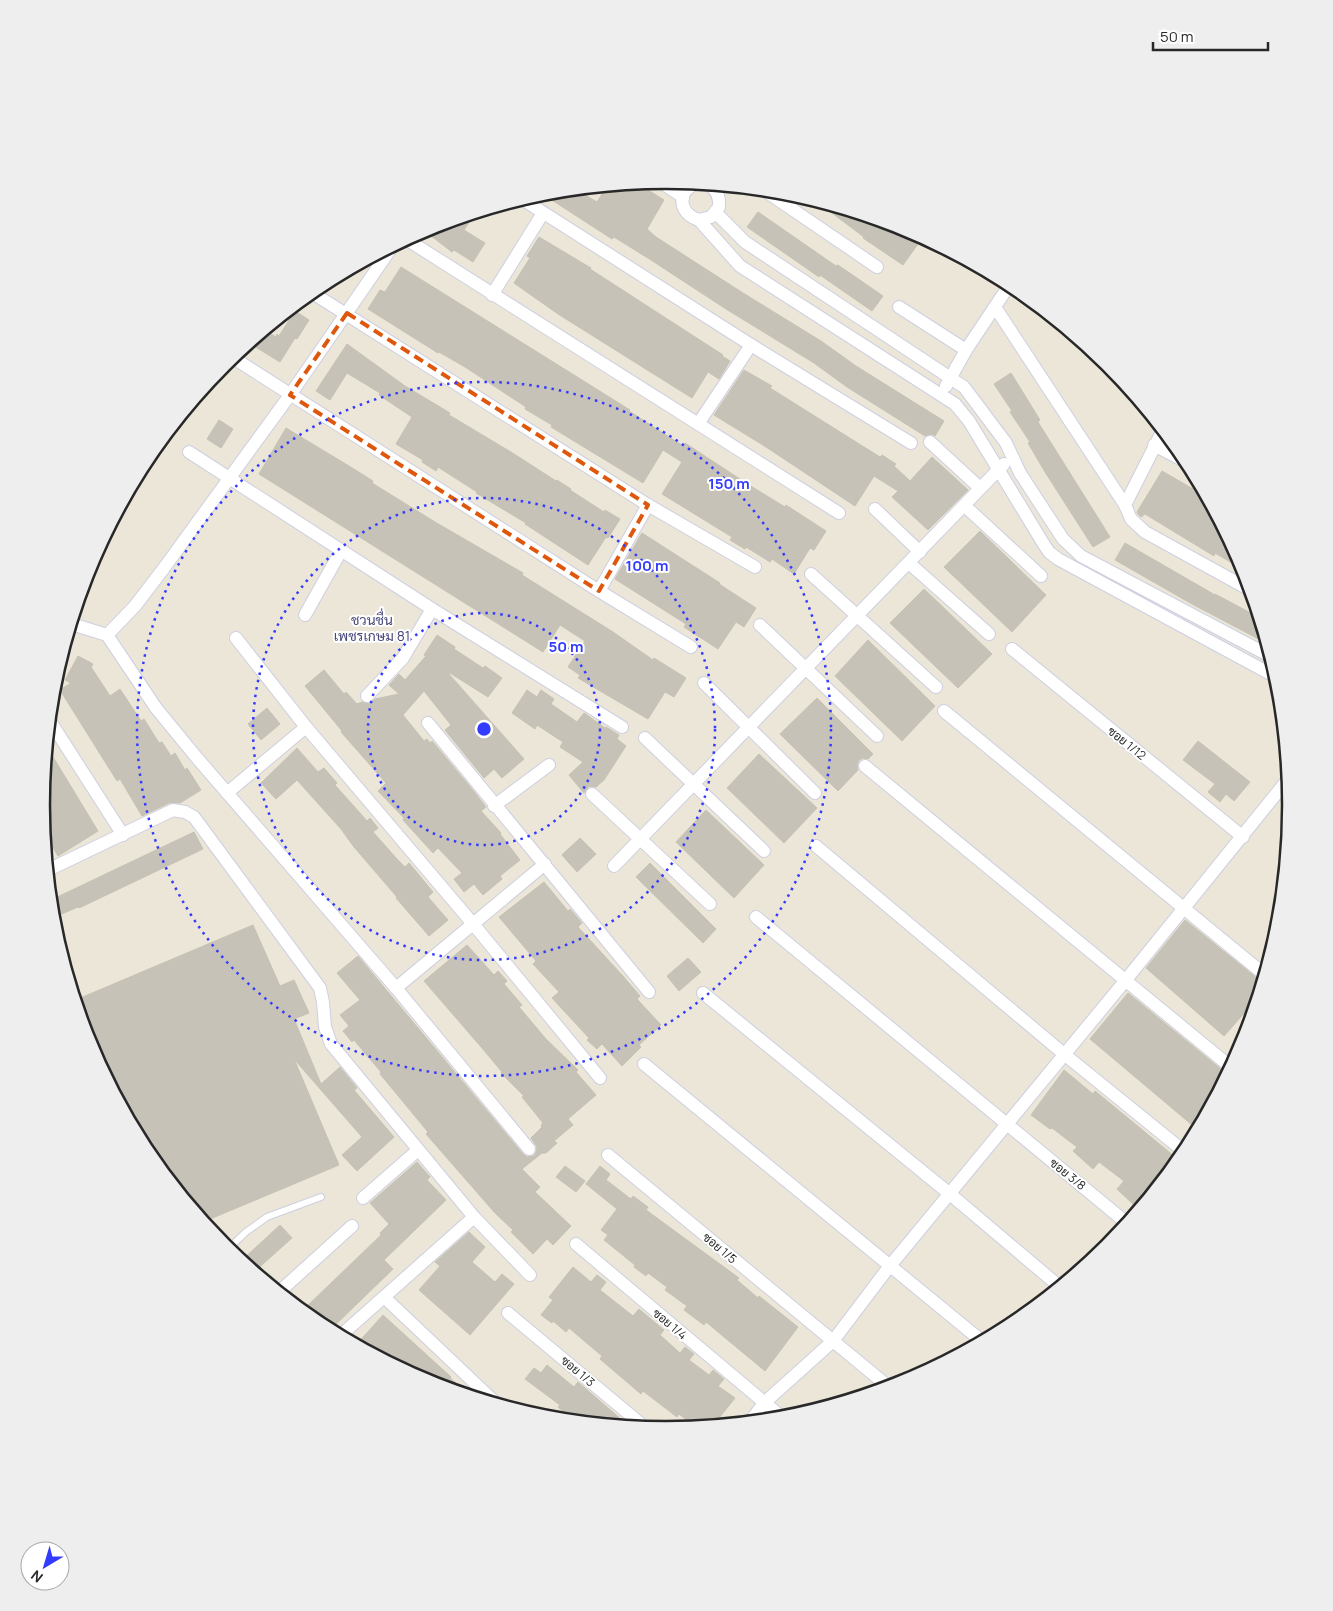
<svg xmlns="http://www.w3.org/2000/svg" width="1333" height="1611" font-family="Manrope,Sarabun,sans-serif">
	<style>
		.building { fill: #c6c2b8; stroke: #c6c2b2 }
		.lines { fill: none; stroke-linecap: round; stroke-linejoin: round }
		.service-casing { stroke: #cecfe1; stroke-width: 8 }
		.minor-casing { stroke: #cecfe1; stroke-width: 14 }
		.service { stroke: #fff; stroke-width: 6 }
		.minor { stroke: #fff; stroke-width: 12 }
		.marked { fill: none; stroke: #de570d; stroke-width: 4; stroke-dasharray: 10 6; stroke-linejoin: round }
		.ring { fill: none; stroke: #333bfe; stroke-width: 2.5; stroke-dasharray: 2.5 5 }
		.labels { text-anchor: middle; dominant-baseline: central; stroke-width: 4; stroke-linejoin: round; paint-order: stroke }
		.street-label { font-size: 12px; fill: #282828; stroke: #fff }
		.neighbourhood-label { font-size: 14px; fill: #484979; stroke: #fff }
		.rim { fill: none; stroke: #282828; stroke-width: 2.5 }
		.centre { fill: #333bfe; stroke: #fff; stroke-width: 2.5 }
		.ring-label { font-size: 15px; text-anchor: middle; font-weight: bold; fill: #333bfe; stroke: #fff; stroke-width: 4; stroke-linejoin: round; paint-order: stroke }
	</style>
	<rect width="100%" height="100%" fill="#ebe6d8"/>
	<g class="building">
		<path d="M637,183l27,17 -17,29 9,8 87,56 78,48 35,25 88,55 -9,15 -4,-2 -6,2 -78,-49 -33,-24 -88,-54 -75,-49 -37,-23 -2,2 -71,-46 34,-4 22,13 10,-16z"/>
		<path d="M821,202l85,26 17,9 -20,28 -40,-27 1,-1 -44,-33z"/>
		<path d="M758,212l78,54 2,-1 45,31 -11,15 -52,-36 -1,2 -72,-50z"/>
		<path d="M475,213l-11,17 21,13 -12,19 -19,-12 -2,2 -22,-17 8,-11z"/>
		<path d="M539,237l52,31 -1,1 133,86 -1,1 8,5 -11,18 -11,-7 -16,26 -134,-84 -44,-31 16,-25 -3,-2z"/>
		<path d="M401,267l229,143 -1,1 54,35 2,-3 64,42 36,22 1,-2 40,26 -12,19 -4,-2 -16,26 -22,-15 -2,3 -24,-15 -1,2 -15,-9 2,-3 -70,-43 20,-32 -19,-12 -20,33 -92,-56 1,-2 -27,-16 1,-2 -61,-40 -26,-15 -1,1 -70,-44 12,-19 5,2z"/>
		<path d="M295,311l14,9 -12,19 -2,-1 -15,24 -31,-19 16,-13 11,7 1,-3 2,2z"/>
		<path d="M347,344l58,42 45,27 -1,2 62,37 45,29 1,-1 14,9 -1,1 34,22 1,-2 15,9 -12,19 -2,-1 -18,28 -63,-41 1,-1 -50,-30 1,-1 -39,-25 -2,4 -14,-9 1,-2 -27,-16 16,-27 -33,-22 1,-2 -33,-20 -17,27 -14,-9z"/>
		<path d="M744,370l28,16 -2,2 110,69 2,-2 14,9 -2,2 16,15 22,-24 36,33 -40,40 -36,-33 6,-6 -24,-15 -19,30 -89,-59 -52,-32z"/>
		<path d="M1011,373l29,47 -2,2 72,115 -17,10 -48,-75 -17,-29 2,-1 -20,-30 2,-1 -18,-27z"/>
		<path d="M219,420l14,9 -12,19 -14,-9z"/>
		<path d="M286,428l63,38 24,15 -1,2 63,39 88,51 -1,2 91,57 40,28 1,-2 32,20 -12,19 -9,-5 -17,27 -70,-41 2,-3 -12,-8 17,-26 -25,-16 -17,27 -284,-178z"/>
		<path d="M1162,471l45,26 39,74 -31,-18 -1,3 -69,-42 -4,3 -3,-3 -1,-2z"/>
		<path d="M980,531l66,64 -34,37 -68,-65z"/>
		<path d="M642,533l78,50 -1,1 37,24 -12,19 -8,-5 -18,27 -34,-22 2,-3 -71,-45z"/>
		<path d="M1125,543l90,52v-1l45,24 8,26 -76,-40 -77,-44z"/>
		<path d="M924,589l68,65 -34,34 -68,-65z"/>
		<path d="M437,635l18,12 -1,2 29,19 2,-2 17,12 -14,19 -38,-24 -1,1 75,85 -22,19 -8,-9 -10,9 -39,-48 6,-5 -27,-34 -21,24 21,26 3,-2 3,4 2,-2 40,48 14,18 -5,4 20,22 -1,1 20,26 -20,16 2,3 -19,16 -9,-11 -10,8 -10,-13 8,-6 -24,-25 -5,5 -30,-33 1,-2 -26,-27 8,-8 -45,-51 1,-1 -37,-45 19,-16 20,24 2,-2 11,12 5,-2 7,2 6,-5 24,-5 -10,-9 10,-11 6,6 21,-24 -2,-1z"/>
		<path d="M868,640l67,66 -33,35 -67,-65z"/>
		<path d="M78,656l15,8 -2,3 19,29 10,-7 21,32 3,-2 15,24 3,-1 9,14 4,-3 10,17 2,-2 14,22 -21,13h-11l-27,13 -22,-37 -3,2 -57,-91 11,-7 -6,-3z"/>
		<path d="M527,690l10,7 4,-7 13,9 -3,5 26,18 7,-9 21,15 1,-1 13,8 -2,4 9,7 -22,34 -8,7 -7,-1 -5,7 -15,-18 14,-13 -23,-15 3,-5 -26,-17 -2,4 -23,-16z"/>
		<path d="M817,698l56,56 -5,5 -5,-1 -4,2 -2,5 1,5 -20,21 -58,-57z"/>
		<path d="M267,708l13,16 -19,16 -13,-16z"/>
		<path d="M1198,741l52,41 -16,19 -8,-7 -6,8 -12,-10 7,-8 -32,-24z"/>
		<path d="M47,747l51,84 -40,25 -14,-23 -3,-28z"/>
		<path d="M297,748l21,24 6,-4 13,15 -2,2 32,36 3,-3 8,10 -5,4 24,27 8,8 4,-4 24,29 -5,5 20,23 -19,16 -33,-38 1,-1 -43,-50 -13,-18 -44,-49 -21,19 -15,-16z"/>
		<path d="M759,754l58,54 -33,35 -57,-55z"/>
		<path d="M706,810l58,55 -30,33 -58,-56z"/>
		<path d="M194,832l9,17 -124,59 -1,-1 -26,11 -1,-18z"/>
		<path d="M580,838l16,16 -19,18 -15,-17z"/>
		<path d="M650,863l66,66 -13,14 -67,-66z"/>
		<path d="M544,882l24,29 2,-2 12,14 -4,4 44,48 18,21 -3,3 24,26 -22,20 2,2 -19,19 -20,-22 -5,5 -10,-9 2,-2 -37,-40 7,-6 -26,-28 3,-3 -37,-44z"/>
		<path d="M1185,920l78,63 -6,19 -7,9 -2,-2 -24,27 -78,-68z"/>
		<path d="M253,925l27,61 14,-6 15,33 -15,6 27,65 19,-17 17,21 -3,2 40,47 -37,34 -15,-16 20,-18 -68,-78 45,106 -136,57 -57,-69 -13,-25 -15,-35 -3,1 -26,-49 -11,-37 4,-2 -4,-7z"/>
		<path d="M467,945l27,30 4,-4 9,10 -3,3 18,21 -3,2 27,32 32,31 -2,2 20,23 -28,24 5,6 -19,16 3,2 -11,10h-4l-20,16 18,18 -5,5 36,34 -18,19 -6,-6 -14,15 -22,-22 2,-2 -18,-17 -69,-79 2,-2 -48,-58 1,-2 -27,-32 -2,2 -9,-11 6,-5 -9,-11 20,-15 -23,-27 21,-17 165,198 4,3 7,-1 2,-4 1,-5 -6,-9 11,-11 -1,-2 2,-2 -21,-26 2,-1 -23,-23 1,-1 -20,-24 -58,-67z"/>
		<path d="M688,958l13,14 -22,19 -12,-15z"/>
		<path d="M1128,993l100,82 -30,55 -108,-91z"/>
		<path d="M1064,1070l29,24 2,-3 85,70 -14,17 -3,-3 -28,31 -18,-17 7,-8 -25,-19 -6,7 -20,-18 4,-4 -25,-19 -2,1 -19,-14z"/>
		<path d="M417,1162l13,15 -3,3 19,20 -62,60 9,9 -64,62 -10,-6 -17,-14 79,-76 -1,-2 9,-9 -19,-21z"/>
		<path d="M565,1166l20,15 -9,11 -20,-15z"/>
		<path d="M600,1166l10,8 -4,6 25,19 2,-3 15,11 -2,3 93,68 -2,2 21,18 1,-2 39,31 -33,44 -59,-49 -2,3 -20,-15 3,-4 -22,-16 2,-3 -19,-14 -2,3 -12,-9 1,-2 -31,-25 4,-5 -7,-5 16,-21 -31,-25z"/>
		<path d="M280,1225l12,13 -38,34 -13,-11z"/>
		<path d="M469,1232l16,15 -13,15 23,20 7,-8 12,10 -44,51 -51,-45 21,-24 -5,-4z"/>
		<path d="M573,1267l18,15 6,-7 9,7 -6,8 33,26 6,-7 25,21 -4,5 20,18 5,-6 9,7 -5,6 20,15 4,-5 11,9 -6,7 17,12 -16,20 9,7 -31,3 -18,-14 -2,3 -34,-26 -2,3 -41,-35 2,-3 -33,-28 -3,4 -13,-11 -1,2 -11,-8 12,-15 -4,-3z"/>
		<path d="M383,1315l68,62 -1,1 7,6 -5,7 -25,-8 -71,-38z"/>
		<path d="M547,1365l27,22 4,-5 52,45 -73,-7 7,-8 -6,-5 2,-2 -35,-26 9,-11 7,5z"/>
	</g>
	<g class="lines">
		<g class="service-casing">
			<path id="service" d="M227,1250l19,-18 21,-15 54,-20"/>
		</g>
		<g class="minor-casing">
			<g id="minor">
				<path d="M659,181l24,16"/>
				<path d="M698,183c-22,7 -20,31 1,37l12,-3 8,-10c1,-11 -3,-19 -13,-23"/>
				<path d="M764,190l113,77"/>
				<path d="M522,199l229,146 160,98"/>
				<path d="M716,213l29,29 219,145 42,56 14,30 43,66 18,17 191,101"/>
				<path d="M699,220l41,46 215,138 14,17 74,122 6,9 9,7 220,119"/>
				<path d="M406,239l433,274"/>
				<path d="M311,292l337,213 107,62"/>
				<path d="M492,295l51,-82"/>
				<path d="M899,307l67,43"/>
				<path d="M995,307l130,198 6,14 14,13 107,59"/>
				<path d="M232,357l367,234 92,56"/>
				<path d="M946,386l20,-36 44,-66"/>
				<path d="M698,424l53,-79"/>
				<path d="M930,442l50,46"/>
				<path d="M1154,445l36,19"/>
				<path d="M189,452l243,157 190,118"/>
				<path d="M1125,505l38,-75"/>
				<path d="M965,506l76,70"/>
				<path d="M875,509l45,43"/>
				<path d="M909,563l80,71"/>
				<path d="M811,574l125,113"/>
				<path d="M599,591l49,-86"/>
				<path d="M305,615l36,-64"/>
				<path d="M71,625l7,1 29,9 49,73 41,50 199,230 133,161"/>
				<path d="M760,625l117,111"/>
				<path d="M107,635l28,-29 29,-38 126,-173 102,-148"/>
				<path d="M236,638l70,89 168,198 126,153"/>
				<path d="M1012,649l231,188"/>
				<path d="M704,683l111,110"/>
				<path d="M367,696l36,-38 29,-49"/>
				<path d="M944,711l321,264"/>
				<path d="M50,721l73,114"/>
				<path d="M428,723l221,269"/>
				<path d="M645,738l119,113"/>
				<path d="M865,766l367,302"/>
				<path d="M227,793l79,-66"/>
				<path d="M592,794l118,110"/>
				<path d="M494,806l55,-41"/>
				<path d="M816,846l248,208 122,99"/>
				<path d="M614,866l390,-402"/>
				<path d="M48,870l125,-60 12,2 9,5 126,171 3,14 2,25 6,17 143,173 56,58"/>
				<path d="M756,917l372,307"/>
				<path d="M396,988l149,-124"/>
				<path d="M703,993l247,201 110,93"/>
				<path d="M644,1064l339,278"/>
				<path d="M608,1155l282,233"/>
				<path d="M363,1198l55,-48"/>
				<path d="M576,1244l208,175"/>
				<path d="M279,1292l73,-66"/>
				<path d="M384,1297l114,108"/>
				<path d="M508,1313l139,116"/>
				<path d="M340,1336l134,-119"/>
				<path d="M749,1423l15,-20 69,-62 56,-74 236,-286 164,-203"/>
			</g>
		</g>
		<use href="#service" class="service"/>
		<use href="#minor" class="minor"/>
	</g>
	<path class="marked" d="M347,313l301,192 -49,86 -309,-196z"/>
	<g class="ring">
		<circle cx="484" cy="729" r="116"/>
		<circle cx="484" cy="729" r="231"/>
		<circle cx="484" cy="729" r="347"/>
	</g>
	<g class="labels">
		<g class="street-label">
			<text transform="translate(1127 743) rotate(39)">ซอย 1/12</text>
			<text transform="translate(1068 1174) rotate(39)">ซอย 3/8</text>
			<text transform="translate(720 1248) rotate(40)">ซอย 1/5</text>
			<text transform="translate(670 1324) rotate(40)">ซอย 1/4</text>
			<text transform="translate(578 1371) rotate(40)">ซอย 1/3</text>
		</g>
		<g class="neighbourhood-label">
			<text x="372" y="619">ชวนชื่น<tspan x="372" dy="16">เพชรเกษม 81</tspan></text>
		</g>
	</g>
	<path d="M0 0H1333V1611H0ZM50 805a616 616 0 1 1 1232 0a616 616 0 1 1-1232 0Z" fill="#eee" fill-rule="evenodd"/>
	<path class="rim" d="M50 805a616 616 0 1 1 1232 0a616 616 0 1 1-1232 0Z"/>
	<circle cx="484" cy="729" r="8" class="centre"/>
	<g class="ring-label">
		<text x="729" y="489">150 m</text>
		<text x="647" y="571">100 m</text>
		<text x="566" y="652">50 m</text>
	</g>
	<g transform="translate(45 1566) rotate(218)"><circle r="24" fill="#ffffff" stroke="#a9a9a9"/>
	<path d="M0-4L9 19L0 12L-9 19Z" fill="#333bfe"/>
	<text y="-8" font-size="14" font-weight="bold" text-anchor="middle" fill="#282828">N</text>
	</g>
	<path d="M1153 42v8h115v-8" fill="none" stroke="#282828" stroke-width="2.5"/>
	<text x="1160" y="42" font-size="15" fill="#282828" stroke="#ffffff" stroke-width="4" paint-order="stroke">50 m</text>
</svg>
